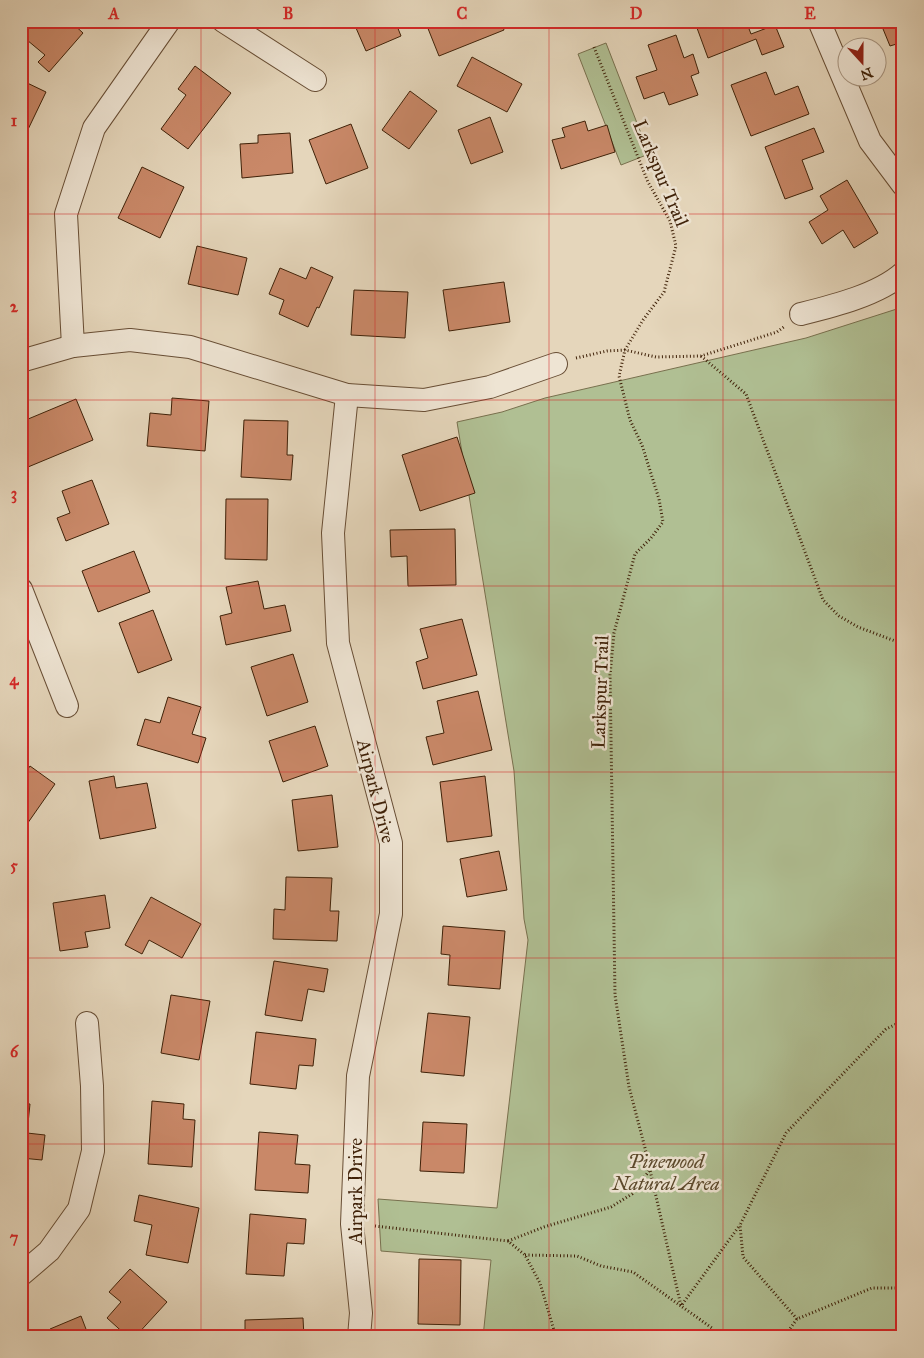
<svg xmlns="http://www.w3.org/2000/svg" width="924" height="1358" font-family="'IM FELL Great Primer',serif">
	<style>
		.green { fill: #b0bf93; stroke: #78704e }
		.building { fill: #c98868; stroke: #3f2108 }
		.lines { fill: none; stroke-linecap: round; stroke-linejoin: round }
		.street-casing { stroke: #684e35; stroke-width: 24 }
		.path { stroke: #3f2108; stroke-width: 3; stroke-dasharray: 1 2.5; stroke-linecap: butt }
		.street { stroke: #eee4d3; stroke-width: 22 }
		.grid { fill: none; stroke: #d62828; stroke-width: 1; stroke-opacity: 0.55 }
		.labels { text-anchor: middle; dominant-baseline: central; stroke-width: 5; stroke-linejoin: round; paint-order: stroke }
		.street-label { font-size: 19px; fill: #3f2108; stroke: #eee4d3 }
		.park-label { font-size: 19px; font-style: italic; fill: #5b482b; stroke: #eee4d3 }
		.neatline { fill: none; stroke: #d62828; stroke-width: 2 }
		.grid-label { font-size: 16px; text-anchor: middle; font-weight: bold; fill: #d62828 }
	</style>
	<rect width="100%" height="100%" fill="#e5d6bb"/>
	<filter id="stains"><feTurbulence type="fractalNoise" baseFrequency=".004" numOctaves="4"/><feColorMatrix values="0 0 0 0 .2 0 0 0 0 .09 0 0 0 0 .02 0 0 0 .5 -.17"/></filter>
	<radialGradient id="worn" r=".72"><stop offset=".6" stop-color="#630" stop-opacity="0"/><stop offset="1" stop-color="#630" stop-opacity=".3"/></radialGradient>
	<g class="green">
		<path d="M606,43l43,111 -28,11 -43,-111z"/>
		<path d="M903,307v1030h-420l8,-77 -110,-9 -3,-52 119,9 31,-268 -4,-21 -10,-148 -57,-349 45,-10 43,-14 261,-60z"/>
	</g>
	<g class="building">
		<path d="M28,21h42l13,12 -34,39 -11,-10 7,-7 -24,-20v-6z"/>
		<path d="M353,21h42l6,15 -35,15z"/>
		<path d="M425,21h76l3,9 -65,26z"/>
		<path d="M715,21h31l5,13 24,-9 9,22 -22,8 -6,-16 -48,19 -11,-30z"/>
		<path d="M890,21h13v21l-13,4 -9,-22z"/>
		<path d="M676,35l8,23 9,-4 6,19 -8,3 7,19 -29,10 -5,-13 -20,7 -8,-22 21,-7 -9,-25z"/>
		<path d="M472,57l50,27 -15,28 -50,-26z"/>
		<path d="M195,66l36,27 -43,56 -27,-20 25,-34 -8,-6z"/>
		<path d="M766,72l9,23 23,-9 11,28 -58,22 -20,-51z"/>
		<path d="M21,80l25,12 -25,52z"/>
		<path d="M410,91l27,20 -28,38 -27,-19z"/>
		<path d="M490,117l13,35 -32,12 -13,-34z"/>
		<path d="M585,121l3,10 19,-6 8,27 -54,17 -9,-29 13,-3 -3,-9z"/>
		<path d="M351,124l17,44 -42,16 -17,-44z"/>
		<path d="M814,128l10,24 -22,8 11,29 -28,10 -20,-52z"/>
		<path d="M290,133l3,40 -51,5 -2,-34 18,-1v-8z"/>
		<path d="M142,167l42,20 -24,51 -42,-20z"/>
		<path d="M847,180l31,53 -24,15 -11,-18 -21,14 -13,-22 19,-12 -8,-14z"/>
		<path d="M197,246l50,12 -9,37 -50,-11z"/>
		<path d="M311,267l22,10 -14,31 -2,-1 -9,20 -29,-13 5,-14 -15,-6 11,-26 26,11z"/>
		<path d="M504,282l6,40 -61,9 -6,-41z"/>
		<path d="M354,290l54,2 -3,46 -54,-3z"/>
		<path d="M172,398l37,3 -4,50 -58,-5 3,-33 21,2z"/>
		<path d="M76,399l17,41 -65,27 -7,-17v-28z"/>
		<path d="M244,420l44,1 -1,34h6l-2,25 -50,-3z"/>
		<path d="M457,437l18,56 -55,18 -18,-56z"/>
		<path d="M92,480l17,44 -43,17 -9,-23 13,-5 -8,-22z"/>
		<path d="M226,499h42l-1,61 -42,-1z"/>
		<path d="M455,529l1,56 -48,1 -1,-30 -16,1 -1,-27z"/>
		<path d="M134,551l16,41 -52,20 -16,-41z"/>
		<path d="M258,581l6,28 21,-4 6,26 -65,14 -6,-29 12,-3 -6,-26z"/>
		<path d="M153,610l19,50 -34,13 -19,-50z"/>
		<path d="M462,619l15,56 -54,14 -7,-27 12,-4 -8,-29z"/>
		<path d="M293,654l15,48 -41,14 -16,-49z"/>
		<path d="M478,691l14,59 -59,15 -7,-28 18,-4 -7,-32z"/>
		<path d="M168,697l33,10 -9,27 14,4 -8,25 -61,-18 8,-26 15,4z"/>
		<path d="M315,726l13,40 -45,16 -14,-41z"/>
		<path d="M30,766l25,18 -30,43 -4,-2v-46z"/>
		<path d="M114,776l2,12 31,-5 9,45 -56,11 -11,-58z"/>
		<path d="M485,776l7,60 -45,6 -7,-60z"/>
		<path d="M332,795l6,52 -40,4 -6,-51z"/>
		<path d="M499,851l8,39 -40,7 -7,-38z"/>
		<path d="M286,877l46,1 -2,33h9l-2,30 -64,-2 1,-30 11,1z"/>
		<path d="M105,895l5,33 -25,4 3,15 -28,4 -7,-48z"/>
		<path d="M151,897l50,27 -19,34 -33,-18 -7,14 -17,-9z"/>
		<path d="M443,926l62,5 -5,58 -52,-4 2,-30 -9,-1z"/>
		<path d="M274,961l54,8 -4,23 -16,-3 -6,32 -37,-6z"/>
		<path d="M171,995l39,6 -11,59 -38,-7z"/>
		<path d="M428,1013l42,4 -6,59 -43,-4z"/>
		<path d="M21,1031l5,25 -5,1z"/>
		<path d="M256,1032l60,7 -3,27 -14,-1 -3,24 -46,-5z"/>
		<path d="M152,1101l32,3 -1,15 12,1 -3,47 -44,-3z"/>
		<path d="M21,1103l9,1 -3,29 18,2 -3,25 -21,-2z"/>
		<path d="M423,1122l44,2 -3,49 -44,-2z"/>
		<path d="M259,1132l39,3 -3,29 15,1 -2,28 -53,-3z"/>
		<path d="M139,1195l60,13 -11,55 -42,-8 6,-30 -18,-4z"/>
		<path d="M250,1214l56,5 -2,25 -17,-1 -3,33 -38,-2z"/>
		<path d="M419,1259l42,1 -1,65 -42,-1z"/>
		<path d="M130,1269l37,33 -32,35h-7l-21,-19 14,-16 -12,-10z"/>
		<path d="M81,1316l8,21h-36l-3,-8z"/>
		<path d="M303,1318l1,19h-59v-17z"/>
	</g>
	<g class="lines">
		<g class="street-casing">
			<g id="street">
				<path d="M223,21l92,59"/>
				<path d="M819,21l51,120 33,44"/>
				<path d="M801,314c32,-8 77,-19 102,-41"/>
				<path d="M73,346l-7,-132 28,-86 75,-107"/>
				<path d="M21,361l52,-15 57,-6 60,7 157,48 77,5 66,-13 66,-23"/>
				<path d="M347,395l-14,138 5,110 53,200v71l-33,162 -6,148 9,89 -2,24"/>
				<path d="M21,589l46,117"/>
				<path d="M21,1275l28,-24 30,-42 14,-58 -1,-65 -5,-63"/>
			</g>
		</g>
		<g class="path">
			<path d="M594,47l54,135 22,39 6,25 -12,46 -21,28 -18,30 -6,26 11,44 12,25 17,54 4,23 -12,16 -16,16 -21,79 -4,42 5,320 14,92 16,61 36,158 31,22 2,9"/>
			<path d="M701,356l45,38 77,206 16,16 19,11 45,17"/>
			<path d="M576,358l31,-7 18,-1 31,7 45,-1 76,-24 8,-6"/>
			<path d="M375,1226l133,15 17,14 15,28 16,54"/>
			<path d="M508,1241l36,-14 67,-20 21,-13 17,-23"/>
			<path d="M525,1255l52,1 24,10 32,6 48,34 59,-81"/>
			<path d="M797,1319l-54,-62 -3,-32 46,-92 100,-104 17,-8"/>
			<path d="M706,1337l5,-8"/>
			<path d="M784,1337l13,-18 75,-31h31"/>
		</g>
		<use href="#street" class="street"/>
	</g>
	<path class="grid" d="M201,21v1316M375,21v1316M549,21v1316M723,21v1316M21,214h882M21,400h882M21,586h882M21,772h882M21,958h882M21,1144h882"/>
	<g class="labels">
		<g class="street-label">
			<text transform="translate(661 173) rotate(67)">Larkspur Trail</text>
			<text transform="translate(600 692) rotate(-88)">Larkspur Trail</text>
			<text transform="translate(376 791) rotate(76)">Airpark Drive</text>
			<text transform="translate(355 1191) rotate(-90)">Airpark Drive</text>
		</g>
		<g class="park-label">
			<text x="666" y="1161">Pinewood<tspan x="666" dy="22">Natural Area</tspan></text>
		</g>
	</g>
	<rect width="924" height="1358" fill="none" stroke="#e5d6bb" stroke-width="55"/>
	<g transform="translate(862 62) rotate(159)"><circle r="24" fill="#eee4d3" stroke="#a89682"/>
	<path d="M0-4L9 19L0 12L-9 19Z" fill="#8f2418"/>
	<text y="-8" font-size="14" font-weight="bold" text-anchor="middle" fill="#3f2108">N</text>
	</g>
	<rect x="28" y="28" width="868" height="1302" class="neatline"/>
	<g class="grid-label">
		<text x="114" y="19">A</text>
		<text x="288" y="19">B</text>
		<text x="462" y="19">C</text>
		<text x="636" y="19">D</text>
		<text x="810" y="19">E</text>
		<text x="14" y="126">1</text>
		<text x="14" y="312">2</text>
		<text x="14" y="499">3</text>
		<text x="14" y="685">4</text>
		<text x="14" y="871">5</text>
		<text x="14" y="1057">6</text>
		<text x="14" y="1243">7</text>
	</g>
	<rect width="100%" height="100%" filter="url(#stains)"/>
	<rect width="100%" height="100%" fill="url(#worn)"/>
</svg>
